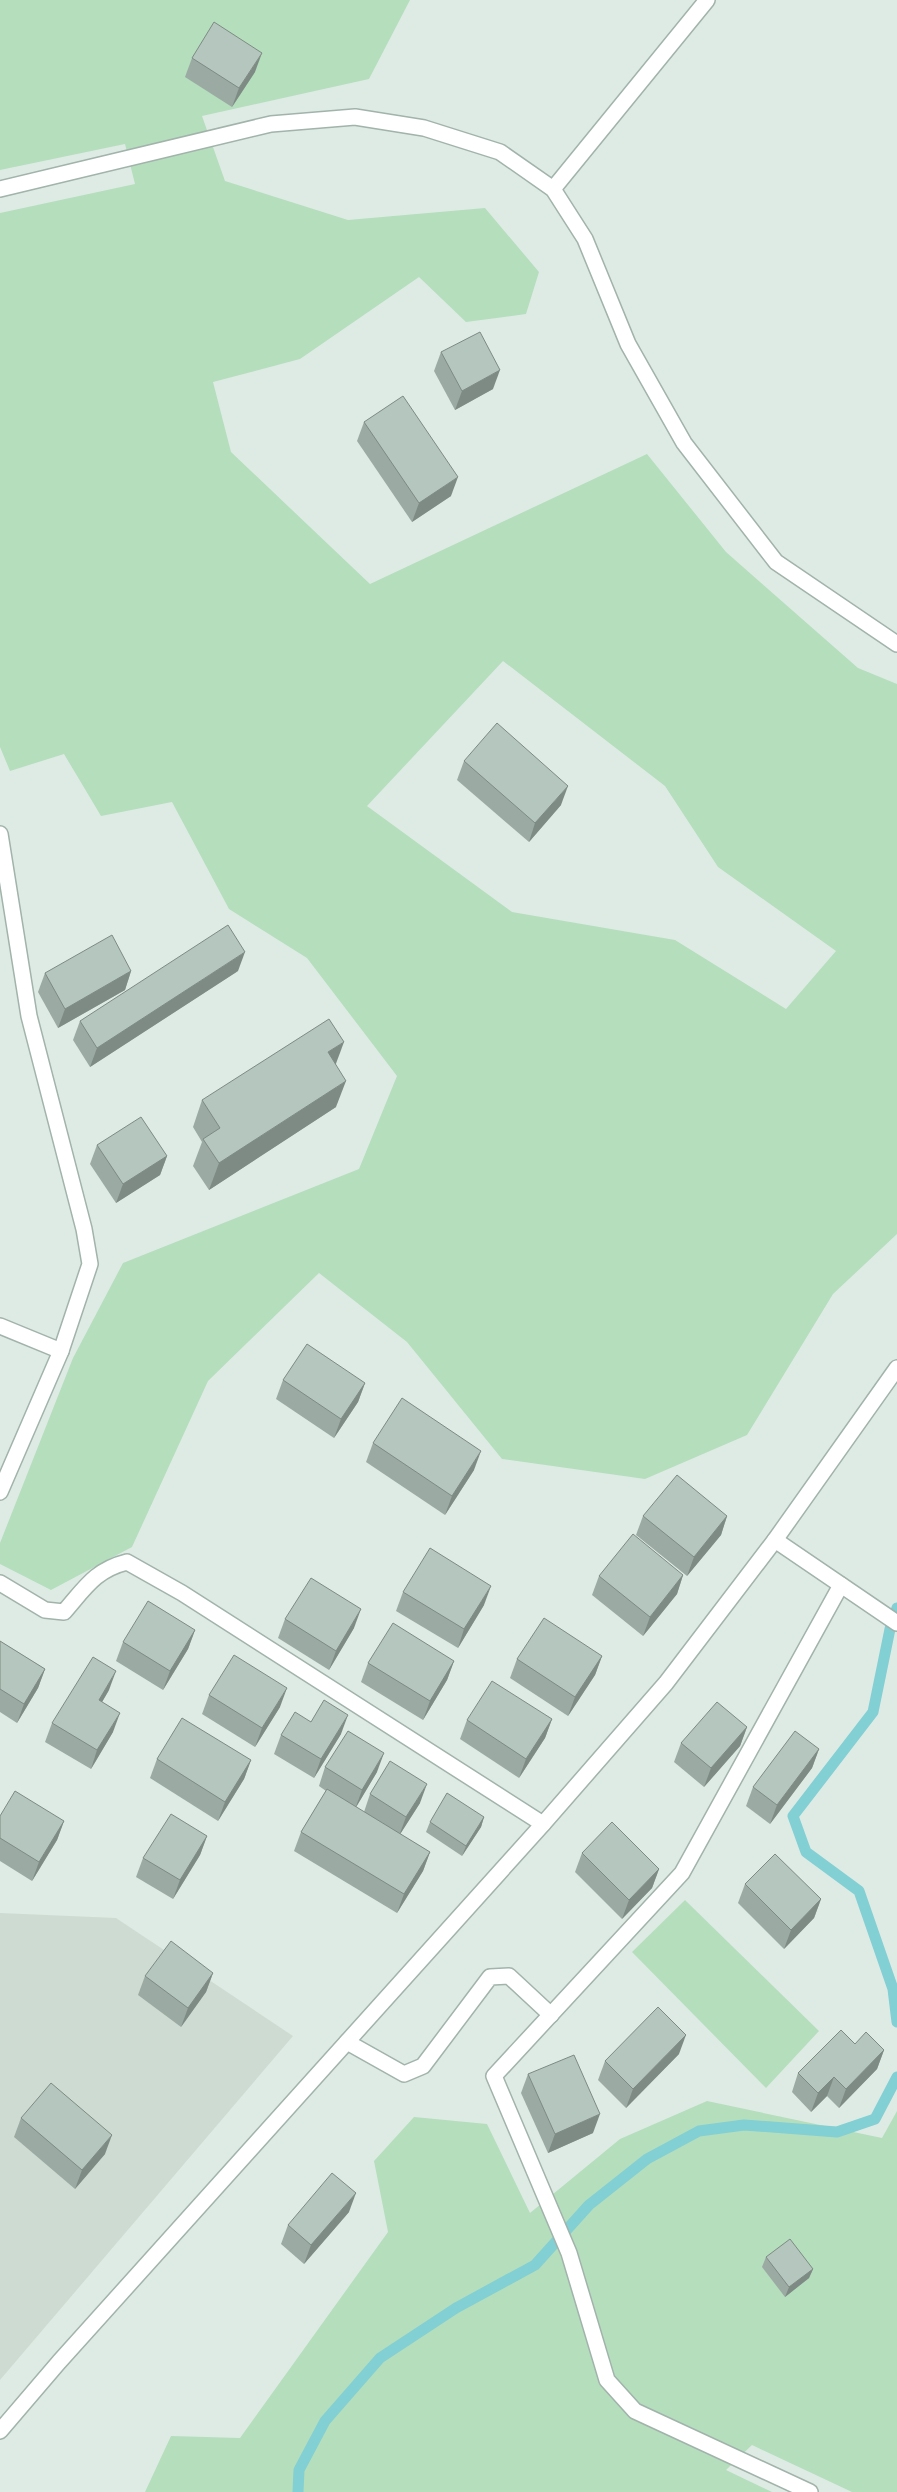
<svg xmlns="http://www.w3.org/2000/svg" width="897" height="2492" font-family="'Asap Condensed',sans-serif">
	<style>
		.built { fill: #cddbd3 }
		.green { fill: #b5debd; fill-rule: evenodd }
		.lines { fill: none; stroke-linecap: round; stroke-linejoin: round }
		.stream { stroke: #82cfd4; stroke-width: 11 }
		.minor-casing { stroke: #a1b3ab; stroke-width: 18 }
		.minor { stroke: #fff; stroke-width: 15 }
		.wall { fill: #9baaa3 }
		.shaded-wall { fill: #7e8b84 }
		.building { fill: #b4c6bd; stroke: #7e8b84 }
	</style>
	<rect width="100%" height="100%" fill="#deebe4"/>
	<path class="built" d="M0,1913l116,5 177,118 -293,344z"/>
	<g class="green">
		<path d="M0,0h410l-41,79 -167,37 23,65 123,39 137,-12 54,64 -13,42 -60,8 -47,-45 -119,82 -87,23 18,70 139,132 277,-130 79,98 132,116 39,16v550l-64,60 -86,141 -102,44 -143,-20 -95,-117 -88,-69 -111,108 -76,166 -81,43 -51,-26v-21l73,-185 50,-95 236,-94 38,-93 -90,-118 -78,-49 -57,-107 -71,14 -37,-62 -54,17 -10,-24v-534l135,-29 -10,-40 -125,26zM503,661l162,125 53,81 118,84 -50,58 -111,-69 -163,-28 -145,-106z"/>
		<path d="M685,1900l134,131 -53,57 -134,-136z"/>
		<path d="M707,2101l175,37 15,-27v381h-45l-100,-47 -26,25 46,22h-627l26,-56 69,2 148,-206 -14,-71 40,-44 73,7 43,89 90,-74z"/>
	</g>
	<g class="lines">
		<g class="stream">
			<path d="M897,1608l-7,21 -17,83 -80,104 13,36 53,39 34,98 4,33"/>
			<path d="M298,2492l1,-22 26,-49 55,-63 76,-50 79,-43 54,-60 58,-46 52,-28 45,-6 93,7 38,-13 22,-42"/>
		</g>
		<g class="minor-casing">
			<g id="minor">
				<path d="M0,189l271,-65 84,-7 69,11 76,24 53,37 32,50 43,105 56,99 92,119 121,82"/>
				<path d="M553,189l154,-189"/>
				<path d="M0,834l29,182 55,213 6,35 -29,87 -61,141"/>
				<path d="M0,1326l61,25"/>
				<path d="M775,1540l122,83"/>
				<path d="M0,1583l45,27 19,2c21,-24 31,-42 63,-50l55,31 361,231"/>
				<path d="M347,2042l57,32 19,-8 67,-89 19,-1 42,39"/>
				<path d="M0,2431l59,-69 484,-538 123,-141 109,-143 122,-172"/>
				<path d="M810,2492l-175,-81 -28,-31 -38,-127 -75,-177 188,-203 159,-288"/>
			</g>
		</g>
		<use href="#minor" class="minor"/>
	</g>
	<g class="wall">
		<path d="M192,58l63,14 -23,35 -47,-30z"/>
		<path d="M441,352l52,37 -38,21 -21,-39z"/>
		<path d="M364,422l87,74 -39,26 -55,-81z"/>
		<path d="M464,761l97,44 -32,37 -72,-62z"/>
		<path d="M131,971l-6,19 -67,38 -20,-36 7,-19z"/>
		<path d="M238,971l-148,96 -17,-27 7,-19z"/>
		<path d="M336,1065v42l-127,83 -16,-24 9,-24 -9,-15 9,-27z"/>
		<path d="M97,1145l70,11 -7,19 -44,28 -26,-39z"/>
		<path d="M283,1380l82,3 -7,19 -24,36 -58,-39z"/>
		<path d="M373,1443l101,27 -29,45 -79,-53z"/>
		<path d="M643,1516h84l-6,19 -34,41 -51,-41z"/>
		<path d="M683,1575l-6,19 -34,42 -51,-41 7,-19z"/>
		<path d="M403,1592l81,13 -26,43 -62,-37z"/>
		<path d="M285,1619l69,9 -25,42 -51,-32z"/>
		<path d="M195,1630l-7,19 -25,41 -47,-29 7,-19z"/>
		<path d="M0,1641l45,28 -7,19 -21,35 -17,-11z"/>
		<path d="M602,1656l-7,19 -27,41 -58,-38 7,-19z"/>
		<path d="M454,1661l-7,19 -24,40 -62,-38 7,-19z"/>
		<path d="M109,1690l-7,12 11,30 -22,37 -46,-27 7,-19z"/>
		<path d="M209,1695l71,12 -25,40 -53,-33z"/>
		<path d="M552,1719l-7,19 -26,40 -59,-39 7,-19z"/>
		<path d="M311,1722l30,12 -27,44 -40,-24 7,-19z"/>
		<path d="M747,1727l-7,19 -36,41 -30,-25 7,-19z"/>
		<path d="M819,1749l-7,19 -42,56 -24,-18 7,-19z"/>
		<path d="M157,1759l94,1 -7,19 -26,42 -68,-43z"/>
		<path d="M325,1767l52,5 -21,35 8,5 6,-18 50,9 -20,31 30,18 -7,19 -26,42 -103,-62 7,-19 25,-41 -7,-5z"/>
		<path d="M0,1816l64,5 -7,19 -25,41 -32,-20z"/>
		<path d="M484,1817l-3,10 -19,29 -36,-24 4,-10z"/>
		<path d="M207,1836l-7,19 -27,44 -37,-22 7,-19z"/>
		<path d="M582,1853l77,16 -7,19 -30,31 -47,-47z"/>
		<path d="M745,1884l76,15 -7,19 -30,31 -46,-46z"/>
		<path d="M213,1973l-7,19 -25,35 -43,-32 7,-19z"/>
		<path d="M855,2044l29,6 -7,19 -38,39 -12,-12 -16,16 -19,-20 6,-19z"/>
		<path d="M679,2054l-53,54 -28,-28 7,-19z"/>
		<path d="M528,2074l65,59 -45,20 -27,-60z"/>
		<path d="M21,2118l84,36 -30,35 -61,-52z"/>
		<path d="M349,2212l-45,52 -23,-20 7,-19z"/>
		<path d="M766,2257l47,12 -4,9 -24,19 -23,-30z"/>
	</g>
	<g class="shaded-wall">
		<path d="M262,53l-7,19 -23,35 7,-19z"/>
		<path d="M500,370l-7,19 -38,21 7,-19z"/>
		<path d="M458,477l-7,19 -39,26 7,-19z"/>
		<path d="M568,786l-7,19 -32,37 6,-19z"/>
		<path d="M245,952l-7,19 -148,96 7,-19z"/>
		<path d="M131,971l-6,19 -67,38 7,-19z"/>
		<path d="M344,1042l-10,27 -6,-17z"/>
		<path d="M346,1081l-10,26 -127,83 10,-27z"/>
		<path d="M167,1156l-7,19 -44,28 7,-19z"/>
		<path d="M365,1383l-7,19 -24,36 7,-19z"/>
		<path d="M481,1451l-7,19 -29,45 7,-19z"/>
		<path d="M727,1516l-6,19 -34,41 7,-19z"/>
		<path d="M683,1575l-6,19 -34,42 7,-19z"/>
		<path d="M491,1586l-7,19 -26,43 6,-19z"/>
		<path d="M361,1609l-7,19 -25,42 7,-19z"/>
		<path d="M195,1630l-7,19 -25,41 7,-19z"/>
		<path d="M602,1656l-7,19 -27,41 7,-19z"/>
		<path d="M454,1661l-7,19 -24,40 7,-19z"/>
		<path d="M45,1669l-7,19 -21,35 7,-19z"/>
		<path d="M116,1671l-7,19 -17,29 7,-19z"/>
		<path d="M287,1688l-7,19 -25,40 7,-19z"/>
		<path d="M120,1713l-7,19 -22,37 6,-19z"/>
		<path d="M348,1715l-7,19 -27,44 7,-19z"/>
		<path d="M552,1719l-7,19 -26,40 7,-19z"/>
		<path d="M747,1727l-7,19 -36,41 7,-19z"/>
		<path d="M819,1749l-7,19 -42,56 7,-19z"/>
		<path d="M384,1753l-7,19 -22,37 7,-19z"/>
		<path d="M251,1760l-7,19 -26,42 7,-19z"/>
		<path d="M427,1784l-7,19 -21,33 7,-19z"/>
		<path d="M484,1817l-3,10 -19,29 4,-10z"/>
		<path d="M64,1821l-7,19 -25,41 7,-19z"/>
		<path d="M207,1836l-7,19 -27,44 7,-19z"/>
		<path d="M430,1852l-7,19 -26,42 7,-19z"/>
		<path d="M659,1869l-7,19 -30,31 7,-19z"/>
		<path d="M821,1899l-7,19 -30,31 7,-19z"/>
		<path d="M213,1973l-7,19 -25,35 7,-19z"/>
		<path d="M686,2035l-7,19 -53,54 7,-19z"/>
		<path d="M884,2050l-7,19 -38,39 7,-19z"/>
		<path d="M834,2077l-7,19 -16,16 7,-19z"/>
		<path d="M600,2114l-7,19 -45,20 7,-19z"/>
		<path d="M112,2135l-7,19 -30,35 7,-19z"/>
		<path d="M356,2193l-7,19 -45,52 7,-19z"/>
		<path d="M813,2269l-4,9 -24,19 4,-10z"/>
	</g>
	<g class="building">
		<path d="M214,22l48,31 -23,35 -47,-30z"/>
		<path d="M480,332l20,38 -38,21 -21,-39z"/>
		<path d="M403,396l55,81 -39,26 -55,-81z"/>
		<path d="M497,723l71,63 -33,37 -71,-62z"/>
		<path d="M228,925l17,27 -148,96 -17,-27z"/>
		<path d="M112,935l19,36 -66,38 -20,-36z"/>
		<path d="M329,1019l15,23 -16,10 18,29 -127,82 -16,-24 17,-11 -18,-28z"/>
		<path d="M141,1117l26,39 -44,28 -26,-39z"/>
		<path d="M307,1344l58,39 -24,36 -58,-39z"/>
		<path d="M402,1398l79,53 -29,45 -79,-53z"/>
		<path d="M677,1475l50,41 -33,41 -51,-41z"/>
		<path d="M633,1534l50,41 -33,42 -51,-41z"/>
		<path d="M430,1548l61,38 -27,43 -61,-37z"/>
		<path d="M311,1578l50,31 -25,42 -51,-32z"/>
		<path d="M148,1601l47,29 -25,41 -47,-29z"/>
		<path d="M544,1618l58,38 -27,41 -58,-38z"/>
		<path d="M393,1623l61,38 -24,40 -62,-38z"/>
		<path d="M0,1641l45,28 -21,35 -24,-15z"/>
		<path d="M234,1655l53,33 -25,40 -53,-33z"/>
		<path d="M93,1657l23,14 -17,29 21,13 -23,37 -45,-27z"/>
		<path d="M492,1681l60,38 -26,40 -59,-39z"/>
		<path d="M324,1700l24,15 -27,44 -40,-24 14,-23 16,10z"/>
		<path d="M717,1702l30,25 -36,41 -30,-25z"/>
		<path d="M182,1718l69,42 -26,42 -68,-43z"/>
		<path d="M348,1731l36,22 -22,37 -37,-23z"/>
		<path d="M795,1731l24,18 -42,56 -24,-18z"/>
		<path d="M390,1761l37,23 -21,33 -36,-23z"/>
		<path d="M327,1789l103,63 -26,42 -103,-62z"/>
		<path d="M15,1791l49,30 -25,41 -39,-24v-22z"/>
		<path d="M447,1793l37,24 -18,29 -36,-24z"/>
		<path d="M171,1814l36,22 -27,44 -37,-22z"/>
		<path d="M612,1822l47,47 -30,31 -47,-47z"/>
		<path d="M775,1854l46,45 -30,31 -46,-46z"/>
		<path d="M171,1941l42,32 -25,35 -43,-32z"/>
		<path d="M658,2007l28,28 -53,54 -28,-28z"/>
		<path d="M841,2030l14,14 11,-12 18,18 -38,39 -12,-12 -16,16 -20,-20z"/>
		<path d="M574,2055l26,59 -45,20 -27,-60z"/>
		<path d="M51,2083l61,52 -30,35 -61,-52z"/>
		<path d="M332,2173l24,20 -45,52 -23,-20z"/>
		<path d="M790,2239l23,30 -24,18 -23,-30z"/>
	</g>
</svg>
